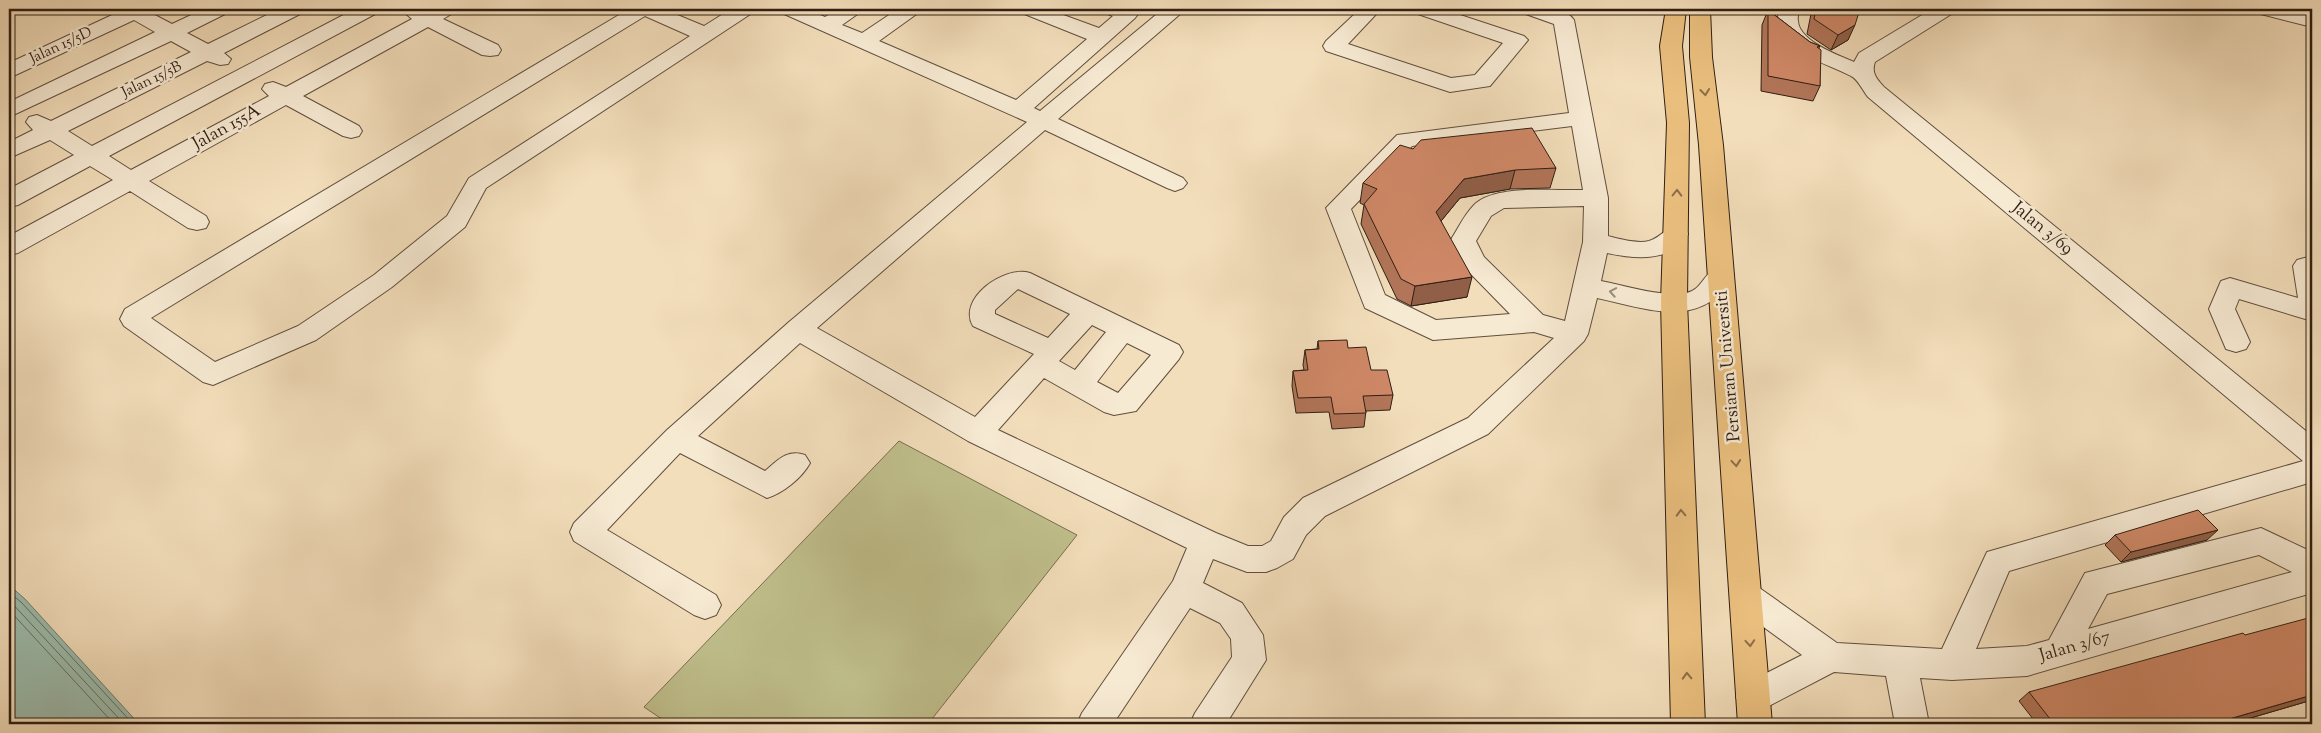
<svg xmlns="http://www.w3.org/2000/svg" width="2321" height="733" font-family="'Sorts Mill Goudy',serif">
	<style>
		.green { fill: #c0c08d; stroke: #786f50 }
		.water { fill: #9cbcad; stroke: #707d6f }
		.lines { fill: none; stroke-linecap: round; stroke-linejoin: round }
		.shore { stroke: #666d60; stroke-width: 1 }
		.minor-casing { stroke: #604e3d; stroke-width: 2 }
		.major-casing { stroke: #2f1e13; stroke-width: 2 }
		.minor { fill: #f7ead3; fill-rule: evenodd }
		.major { fill: #eabf7e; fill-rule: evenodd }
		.wall { fill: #b27559; stroke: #2f1e13 }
		.shaded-wall { fill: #915f48; stroke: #2f1e13 }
		.building { fill: #cf8867; stroke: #2f1e13 }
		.oneway { stroke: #8c6e48 }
		.oneway2 { stroke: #9d8e7d }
		.labels { text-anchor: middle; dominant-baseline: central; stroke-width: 5; stroke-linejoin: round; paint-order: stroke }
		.far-street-label { font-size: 15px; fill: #2f1e13; stroke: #f7ead3 }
		.street-label { font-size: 18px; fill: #2f1e13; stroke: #f7ead3 }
	</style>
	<rect width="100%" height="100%" fill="#f3debb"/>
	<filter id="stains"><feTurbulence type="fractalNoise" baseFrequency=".004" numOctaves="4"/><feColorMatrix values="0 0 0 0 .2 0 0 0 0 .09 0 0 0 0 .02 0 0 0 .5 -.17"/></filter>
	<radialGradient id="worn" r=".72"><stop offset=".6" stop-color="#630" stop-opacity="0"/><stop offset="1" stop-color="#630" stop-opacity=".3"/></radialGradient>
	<path class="green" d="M899,441l178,94 -149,189h-259l-25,-17z"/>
	<path class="water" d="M9,585l16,14 114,125h-130z"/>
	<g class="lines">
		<g class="shore">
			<path d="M9,592l13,11 111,121"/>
			<path d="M9,600l115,124"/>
			<path d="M9,610l105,114"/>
		</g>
		<g class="minor-casing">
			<g id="minor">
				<path d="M125,9h26l-2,3 23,12 32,-15h26l-3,4 -40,20 21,11 71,-35h26l-3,4 -78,40 7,6 -3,5 -8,1 -13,-4 -139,70 24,15 263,-137h25l-3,4 -268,143 22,14 138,-74 -7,-7 3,-5 8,-2 13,5 126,-68 -7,-6 3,-4 19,2 4,-2h25l-3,4 -10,6 55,26 3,5 -3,5 -8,1 -8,-1 -54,-28 -125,69 56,30 3,5 -3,5 -8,2 -8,-2 -57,-31 -137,76 57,35 3,6 -3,6 -9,2 -9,-2 -58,-37 -112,62 -9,2v-19l104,-56 -23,-14 -72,39 -9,2v-18l65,-34 -24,-15 -41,18v-16l24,-12 -7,-8 3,-5 8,-2 14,6 140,-69 -20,-11 -162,76v-15l146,-70 -21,-12 -125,58v-15z"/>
				<path d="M629,9h34l41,17 27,-17h24l-3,4 -266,175 -21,39 -73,60 -76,53 -103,45 -10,-3 -79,-56 -4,-7 5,-10zM645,16l45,20 -221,142 -22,38 -73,59 -76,51 -83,36 -64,-44z"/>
				<path d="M779,9h27l19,8 13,-8h24l-3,4 -17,12 20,8 36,-24h23l-3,4 -39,28 137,59 71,-61 -65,-26 -3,-4h28l52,19 14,-12 -8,-3 -3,-4 33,1 3,4 -3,4 -101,90 6,3 123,-102h23l-128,110 125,59 4,5 -4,5 -8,3 -8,-3 -122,-58 -228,198 158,89 59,-63 -61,-28c-16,-27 31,-61 57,-53l149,72 4,7 -4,7 -43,52 -22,4 -10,-3 -60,-34 -46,52 218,103 32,13h14l9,-5 13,-24 19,-19 165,-80 86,-80 -20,-6 -101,8 -68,-32 -39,-100 71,-73 172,-22 -15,-89 -31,-11 -3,-4c16,0 44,-4 54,11l34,178v38c12,3 29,8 41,5 15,-5 18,-18 36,-13l3,6c-17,29 -53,25 -81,19l-6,28c26,5 58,16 85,12 21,-4 17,-31 44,-23l4,6c-33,55 -86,33 -137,22l-9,36 -4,7 -96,93 -163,82 -19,19 -13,24 -16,9 -11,4h-19l-34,-13 -10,24 39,20 21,32 3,25 -40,64h-36l5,-11 37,-56 -1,-18 -11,-16 -30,-15 -77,116h-36l5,-11 91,-132 14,-33 -219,-107 -168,-98 -102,93 67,35c13,-11 22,-22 40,-16l5,8c-8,15 -27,30 -43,35l-87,-45 -73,77 109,65 5,10 -5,10 -11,4 -11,-4 -120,-74 -4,-9 4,-9 93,-93 122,-108 238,-200 -245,-109zM1572,126l11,64c-29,1 -88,-6 -109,15 -10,10 -16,24 -24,36l15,27 45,46 -74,6 -51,-25 -34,-86 61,-63zM1584,206l-1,36 -18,79 -22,-6 -59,-58 -8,-16 15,-25 13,-8zM1018,289l52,25 -22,24 -53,-24v-4zM1092,325l14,7 -31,38 -16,-9zM1127,343l24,12 -33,38 -21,-11z"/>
				<path d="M1360,9h21l-33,35 103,34 24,-3 28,-32 -88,-30 -3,-4h30l82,27 4,4 -38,46 -40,6 -124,-41 -3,-5 3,-5z"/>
				<path d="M1779,9h20c0,3 -2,8 -1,12 1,20 40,34 56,41l5,-9 73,-44h24l-3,4 -78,49c-4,11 2,17 9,25l428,349v46l-303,89 -33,78 51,-3 22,-6 36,-67 176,-45 51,24v41l-285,83 -75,4 -32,-2 9,46h-34l-9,-48 -52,-4 -69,36 -12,5 -12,-5 -5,-11 5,-11 61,-31 -66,-48 -5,-10 5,-10 11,-4 11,4 79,56 105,6 45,-97 316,-91 -435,-364c-5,-6 -10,-18 -17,-21 -27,-15 -81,-25 -72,-67zM2259,555l33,17 -204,57 19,-35z"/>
				<path d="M2254,9h34l24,6v12l-55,-14z"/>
				<path d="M2312,256v65l-73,-22 -4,10 15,33 -4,7 -10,3 -10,-3 -17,-40 12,-28 9,-3 68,20 -5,-32 4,-6z"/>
			</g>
		</g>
		<g class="major-casing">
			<g id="major">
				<path d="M1666,9h20l-4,37 7,77 -2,179 18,422h-34l-10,-422 6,-179 -7,-77z"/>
				<path d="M1690,9h20l2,48 11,88 49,579h-34l-39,-579 -9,-88z"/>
			</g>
		</g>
		<use href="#minor" class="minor"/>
		<use href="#major" class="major"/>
	</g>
	<g class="wall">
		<path d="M1812,9h51l-4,2 -11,29 -17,10 -24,-16z"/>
		<path d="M1768,10l42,32 10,4 -1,2 1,38 -7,15 -52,-10 1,-66z"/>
		<path d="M1413,149l143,19 -6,20 -40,1 -50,9 -19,23 26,76 -56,9 -14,-7 -36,-75 3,-19 -4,-2 3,-20z"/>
		<path d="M1318,341l30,7 23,22 22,25 -3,15 -24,1 -2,16 -32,2 -3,-17 -33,1 -4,-27 1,-15 11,-1 -1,-5 2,-15 12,-1z"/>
		<path d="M2115,535l92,5 -86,22 -16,-17z"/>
		<path d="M2029,692l283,8 -82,24h-193l-18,-23z"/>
	</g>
	<g class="shaded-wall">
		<path d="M1855,25l-7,15 -17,10 7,-15z"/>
		<path d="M1515,170l-5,19 -50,9 -28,34 4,-20 28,-33z"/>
		<path d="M1472,277l-5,20 -56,9 4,-20z"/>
		<path d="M2218,530l-11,10 -86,22 10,-10z"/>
		<path d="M2312,695v5l-82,24h-18z"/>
	</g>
	<g class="building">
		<path d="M1816,9h44l-5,16 -17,10 -24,-16z"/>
		<path d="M1768,10l42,32 10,4 -3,1 4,3 -1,36 -52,-10z"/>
		<path d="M1532,128l24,40 -41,2 -51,9 -28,33 36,65 -57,9 -14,-7 -37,-75 13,-15 -14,-6 37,-38 13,4 8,-9z"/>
		<path d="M1347,340l1,8 18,-1 5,23h16l6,25 -30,1 3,17 -32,1 -3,-17 -33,1 -5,-27 15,-1 -3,-20 14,-1 -1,-8z"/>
		<path d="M2198,510l20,20 -87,22 -16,-17z"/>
		<path d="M2312,617v78l-100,29h-158l-25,-32 214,-59 2,2z"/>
	</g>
	<defs><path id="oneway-chevron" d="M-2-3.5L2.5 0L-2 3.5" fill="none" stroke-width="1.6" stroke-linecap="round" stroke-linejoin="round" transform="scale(1.25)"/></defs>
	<g class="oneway">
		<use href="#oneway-chevron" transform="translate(1705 92) rotate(84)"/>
		<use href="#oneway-chevron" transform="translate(1677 193) rotate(-89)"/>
		<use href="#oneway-chevron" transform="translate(1736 463) rotate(85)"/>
		<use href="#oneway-chevron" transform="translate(1681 513) rotate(-92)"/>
		<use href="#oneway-chevron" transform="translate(1750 643) rotate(86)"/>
		<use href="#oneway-chevron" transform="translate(1687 676) rotate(-92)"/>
	</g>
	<use class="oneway2" href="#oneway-chevron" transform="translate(1613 292) rotate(-170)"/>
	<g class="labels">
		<g class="far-street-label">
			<text transform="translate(61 46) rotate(-25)">Jalan 15/5D</text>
			<text transform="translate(152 80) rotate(-26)">Jalan 15/5B</text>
		</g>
		<g class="street-label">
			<text transform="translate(227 128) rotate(-29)">Jalan 155A</text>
			<text transform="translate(2042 229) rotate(39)">Jalan 3/69</text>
			<text transform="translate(1729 366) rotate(-95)">Persiaran Universiti</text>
			<text transform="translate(2075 647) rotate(-16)">Jalan 3/67</text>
		</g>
	</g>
	<rect width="2321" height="733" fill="none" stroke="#f3debb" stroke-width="30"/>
	<rect x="10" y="10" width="2301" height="713" fill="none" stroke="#2f1e13" stroke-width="2.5"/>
	<rect x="15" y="15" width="2291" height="703" fill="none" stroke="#2f1e13"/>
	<rect width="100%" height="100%" filter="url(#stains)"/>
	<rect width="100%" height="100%" fill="url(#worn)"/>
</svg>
